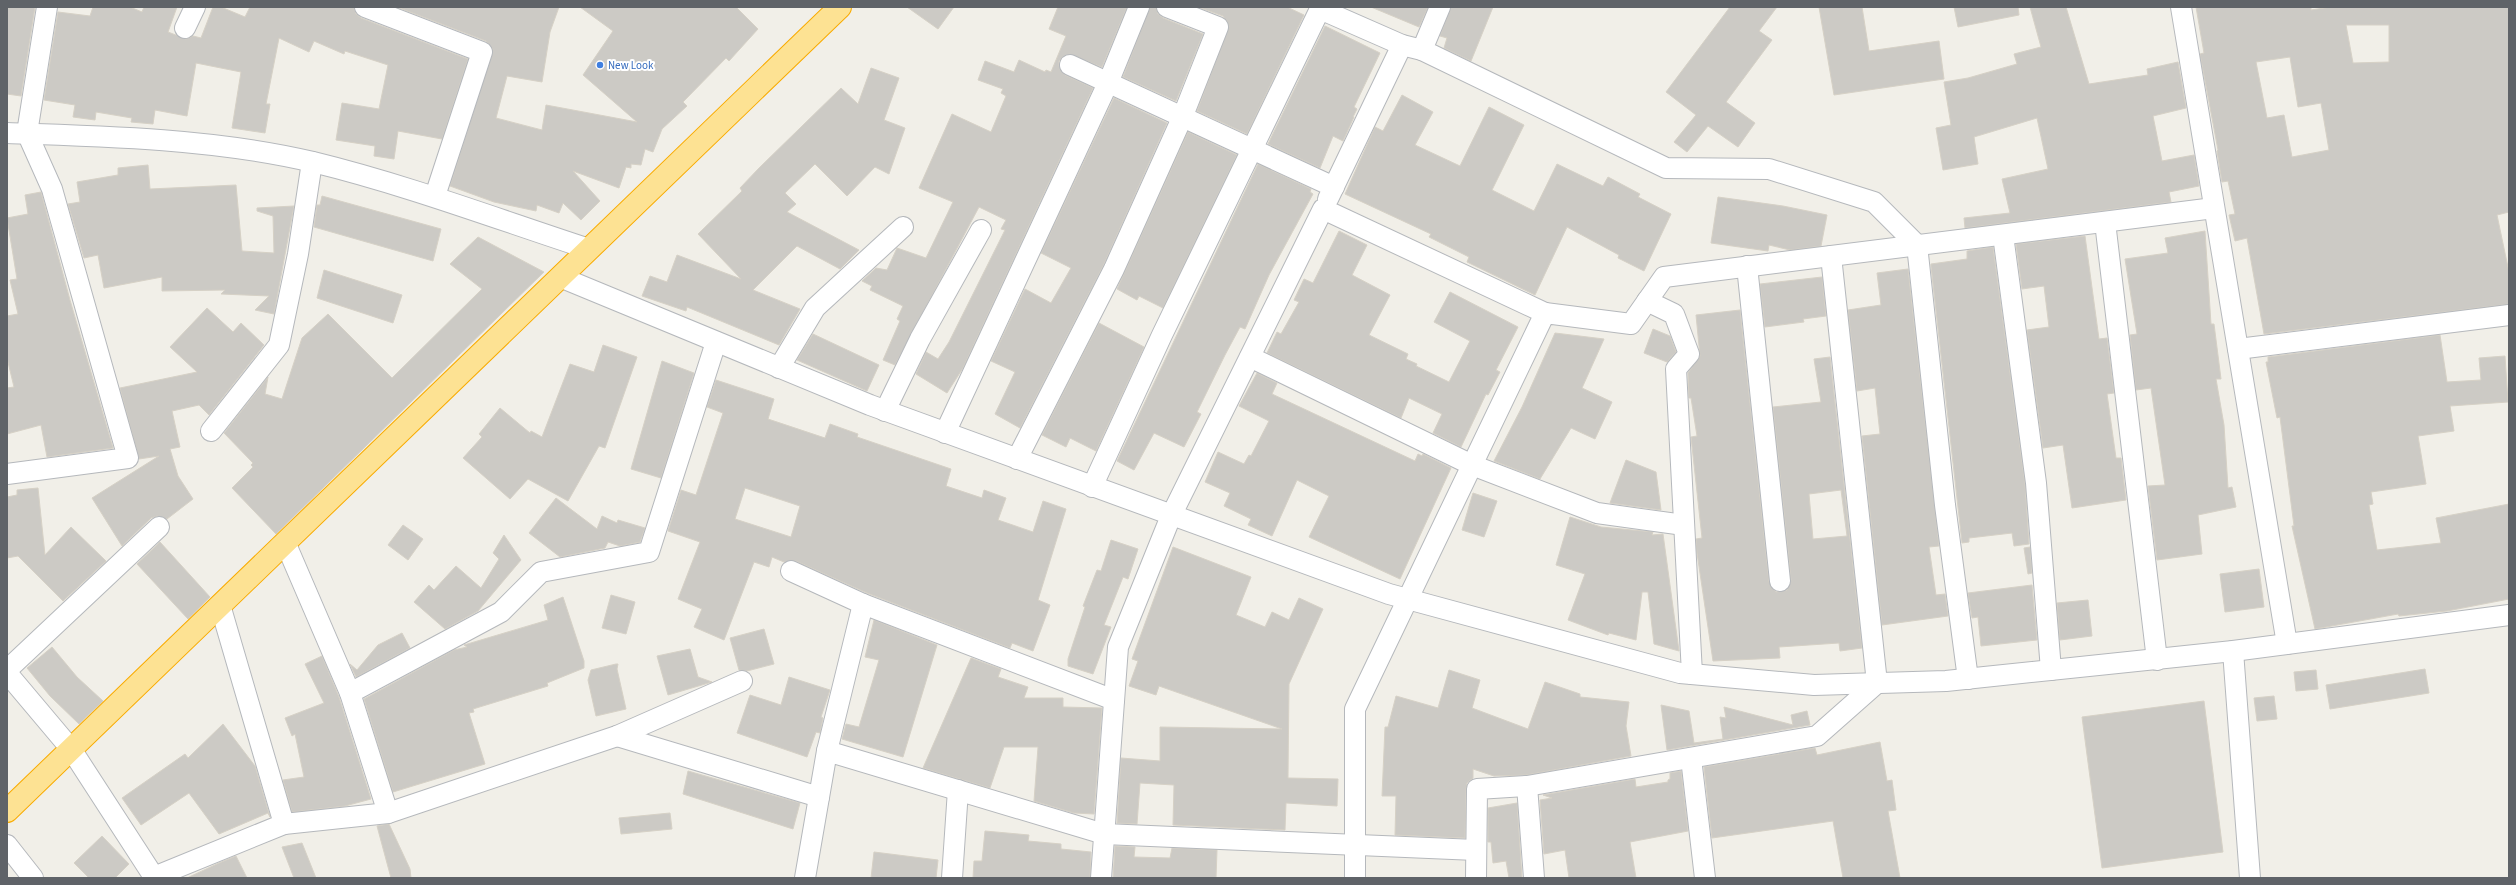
<svg xmlns="http://www.w3.org/2000/svg" width="2516" height="885" font-family="'Source Sans 3',sans-serif">
	<style>
		.building { fill: #cccac5; stroke: #d6d1c6; fill-rule: evenodd }
		.lines { fill: none; stroke-linecap: round; stroke-linejoin: round }
		.minor-casing { stroke: #b5b8bc; stroke-width: 22 }
		.highway-casing { stroke: #f9ab00; stroke-width: 24 }
		.minor { stroke: #fff; stroke-width: 20 }
		.highway { stroke: #fde293; stroke-width: 22 }
		.shop-dot { fill: #3f7fe0; stroke: #fff; stroke-width: 1.5 }
		.labels { text-anchor: middle; dominant-baseline: central; stroke-width: 4; stroke-linejoin: round; paint-order: stroke }
		.shop-label { font-size: 11px; fill: #366cbe; stroke: #fff; text-anchor: start }
	</style>
	<rect width="100%" height="100%" fill="#f1efe8"/>
	<g class="building">
		<path d="M7,7h28l-14,89 -14,-2z"/>
		<path d="M93,7h37l12,5 2,-5h33l-9,25 18,7 7,-3 8,2 12,-31h8l24,10 5,-10h104l2,7 5,4 107,41 -26,80 -44,-8 -4,28 -20,-3 1,-10 -39,-6 6,-37 37,6 9,-44 -43,-14 -1,3 -30,-13 -5,11 -30,-14 -13,66h4l-5,29 -33,-5 9,-56 -45,-9 -9,53 -32,-6 -2,14 -22,-2 1,-4 -36,-6 -1,8 -22,-3 2,-12 -31,-5 14,-88 32,4z"/>
		<path d="M397,7h162l-9,25 -8,50 -35,-6 -11,42 46,12 4,-25 91,17 -54,-47 30,-44 -33,-24h156l22,22 -29,32 -3,-3 -43,44 4,4 -25,23 -9,23 -8,-3 -4,16 -10,-1v4l-5,-1 -7,21 -46,-17 27,30 -19,19 -18,-17 -4,10 -22,-8 -1,6 -42,-9 -44,-16 43,-137 -7,-8z"/>
		<path d="M907,7h47l-16,22z"/>
		<path d="M1058,7h69l-25,60 -33,-13 -10,7v5l6,9 28,13 -130,280 -16,25 -31,-19 10,-22 12,7 11,-17 56,-112 -4,-1 5,-9 -27,-13 -84,158 -12,-5 17,-39 -3,-2 6,-13 -33,-16 2,-4 -10,-5 14,-13 11,2 10,-22 29,10 27,-56 -34,-14 33,-74 39,18 15,-36 -5,-3 2,-4 -25,-9 7,-19 29,11 5,-12 26,12 1,-2 5,2 15,-36 -17,-7z"/>
		<path d="M1150,7h6l2,7 5,4 40,16 -27,67 -53,-24z"/>
		<path d="M1198,7h89l17,8 -57,119 -50,-23 32,-85 -6,-10z"/>
		<path d="M1371,7h57l-9,20z"/>
		<path d="M1451,7h42l-22,54 -27,-13 3,-10 -7,-2z"/>
		<path d="M1730,7h47l-18,24 13,9 -46,62 29,21 -17,24 -30,-21 -21,26 -13,-10 22,-27 -30,-23z"/>
		<path d="M1819,7h43l7,44 70,-10 5,38 -110,16z"/>
		<path d="M1954,7h64l1,8 -61,12z"/>
		<path d="M2030,7h36l23,77 59,-9 -1,-6 31,-7 8,46 -33,8 9,45 32,-6 5,31 -30,6 2,10 -206,26 -1,-10 46,-5 -8,-34 46,-10 -11,-51 -63,19 4,27 -35,6 -7,-42 15,-3 -7,-43 24,-4 49,-14 -3,-10 27,-7z"/>
		<path d="M2196,7h115v3l20,-3h178v205l-12,3 12,57v32l-245,30 -17,-96 -12,3 -6,-26 6,-1 -7,-33 -6,1 -5,-31 1,-1 -18,-96 4,-1zM2346,25h43v37l-36,1zM2290,57l8,50 23,-4 8,47 -37,7 -8,-42 -17,3 -11,-56z"/>
		<path d="M1325,26l55,27 -26,54 3,2 -4,8h1l-11,24 -10,-5 -13,32 -52,-24z"/>
		<path d="M871,68l28,10 -15,42 21,8 -16,46 -14,-7 -28,29 -32,-32 -30,29 11,11 -9,8 72,38 -19,19 -43,-23 -44,44 47,19 -21,36 -92,-38 -1,4 -44,-15 8,-20 17,6 10,-27 64,24 -43,-45 44,-43 -2,-3 19,-20 82,-80 17,16z"/>
		<path d="M1402,95l31,17 -18,33 45,21 29,-59 35,18 -32,65 42,21 23,-47 46,22 5,-9 32,17 -2,3 33,17 -27,57 -26,-13 1,-3 -52,-28 -32,68 -68,-33 2,-5 -40,-20 2,-3 -86,-40 30,-67 8,4z"/>
		<path d="M1114,98l53,25 -63,141 -84,164 -25,-14 20,-42 -24,-11 34,-72 26,14 20,-35 -30,-15z"/>
		<path d="M1188,132l49,23 -74,153 -24,-12 -2,4 -20,-11z"/>
		<path d="M1258,164l53,25 -1,3 3,2 -44,81 -24,54 -5,-2 -15,28 -28,57 4,2 -17,33 -30,-14 -20,37 -17,-9z"/>
		<path d="M148,165l2,24 86,-4 6,66 32,2 -1,-37 -16,-5v-3l37,-2 -20,108 -19,-4 14,-14 -48,-2 4,-4 -63,1v-14l-58,11 -6,-33 -14,3 -16,-54 12,-2 -3,-20 41,-7v-7z"/>
		<path d="M41,192l29,108 43,148 -66,9 -6,-32 -34,9v-46l7,-1 -7,-29v-42l11,-2 -8,-34 7,-1 -10,-61 21,-4 -3,-19z"/>
		<path d="M322,196l119,33 -8,32 -119,-34 3,-22h3z"/>
		<path d="M1718,197l65,9 44,9 -6,31 -31,4 -21,-5 -1,6 -57,-8z"/>
		<path d="M1339,231l28,14 -15,30 38,20 -21,40 39,19 -2,5 11,5 -1,2 33,16 21,-41 -36,-19 16,-30 68,35 -22,43 4,2 -12,23 -2,-1 -25,53 -28,-14 9,-19 -33,-16 -8,20 -134,-65 10,-21 4,2 18,-32 -5,-2 10,-21 9,4z"/>
		<path d="M2205,231l6,93h3l7,55h-5l8,46 4,63 4,-1 4,20 -38,8 4,39 -45,6 -9,-74 17,-1 -14,-97 -15,2 -6,-55 7,-1 -12,-75 43,-6 -3,-15z"/>
		<path d="M2085,236l14,103 8,-1 7,55 -7,1 9,64h5l5,42 -54,8 -9,-63 -20,3 -16,-118 22,-3 -5,-41 -22,3 -6,-45z"/>
		<path d="M478,237l66,35 -268,262 -44,-46 21,-21 -2,-2 2,-2 -29,-30 44,-56 -3,17 17,5 20,-61 26,-24 64,64 90,-89 -32,-25z"/>
		<path d="M1993,247l32,237 4,60 -15,2 -2,-13 -43,5v4l-7,1 -31,-277v-2l36,-5v-8z"/>
		<path d="M1908,269l31,277 -10,1 7,48 9,-1 3,22 -66,9 -20,-189 18,-2 -5,-46 -18,3 -9,-81 33,-5 -4,-32z"/>
		<path d="M324,270l78,25 -9,28 -76,-25z"/>
		<path d="M1822,277l4,39 -23,3 1,3 -39,5 -5,-43z"/>
		<path d="M207,308l26,24 8,-9 23,22 -55,70 -10,-10 -27,6 8,36 -10,2 8,27 15,23 -26,20 -10,-3 -6,2 -29,28 -30,-48 67,-42 -20,3 -19,-71 77,-16 -27,-25z"/>
		<path d="M1740,310l29,272 7,10 11,-2 4,-10 -18,-173 48,-5 -7,-43 16,-2 32,291 -22,3 -1,-8 -60,4 1,11 -67,3 -16,-108 -1,-14 6,-1 -11,-101 6,-1 -6,-38h-2l-1,-25 12,-17 -4,-41zM1841,490l6,46 -34,3 -4,-45z"/>
		<path d="M1099,323l45,24 -48,104 -26,-13 -4,9 -24,-12z"/>
		<path d="M1653,329l17,7 6,16 -9,10 -23,-9z"/>
		<path d="M1555,333l49,6 -22,49 30,14 -17,37 -24,-11 -31,51 -46,-18 28,-54z"/>
		<path d="M813,334l66,31 -12,26 -70,-31z"/>
		<path d="M2440,335l7,47 34,-2 -2,-22 26,-2 3,46 -58,4 4,25 -36,5 8,48 -55,8 2,12 -4,1 8,45 64,-7 -5,-25 73,-14v95l-62,12 -48,5 -1,-2 -83,15 -23,-103h2l-14,-109 -3,1 -11,-56h2v-5z"/>
		<path d="M603,345l34,12 -32,91 -6,-2 -31,55 -40,-22 -18,20 -47,-41 19,-21 -3,-3 21,-26 30,25 1,-2 11,6 28,-73 24,8z"/>
		<path d="M662,361l32,12 -33,105 -30,-9z"/>
		<path d="M1257,373l20,10 -5,11 143,67 3,-7 4,2 1,-2 28,14 -51,111 -91,-42 20,-41 -32,-16 -25,56 -24,-11 3,-6 -27,-13 6,-13 -25,-11 13,-30 26,12 5,-9 2,1 18,-35 -30,-15z"/>
		<path d="M716,380l58,19 -6,20 57,19 5,-14 28,10 -1,3 94,32 -5,17 36,12 2,-8 22,8 -8,22 35,12 10,-31 23,8 -28,91 12,5 -17,46 -21,-8 -2,5 -143,-55 -71,-32 -12,1 -12,-5 -3,10 -15,-5 -30,78 -30,-13 8,-18 -24,-10 22,-57 -32,-11 13,-41 15,5 27,-82 -16,-6zM745,488l55,18 -9,31 -56,-18z"/>
		<path d="M1626,460l30,12 5,38 -51,-7z"/>
		<path d="M38,488l7,67 26,-28 35,34 -43,40 -45,-45 -11,2v-61l10,-2v-5z"/>
		<path d="M1473,493l24,8 -13,36 -22,-7z"/>
		<path d="M556,498l41,31 5,-13 15,7 1,-3 27,8 -5,14 -20,4 -12,-4 -3,6 -45,9 -31,-24z"/>
		<path d="M1570,517l31,10 52,5 -1,3 11,-1 16,117 -25,-7 -6,-52h-6l-6,48 -27,-7 -1,2 -40,-15 17,-46 -29,-9z"/>
		<path d="M403,525l20,14 -15,21 -20,-15z"/>
		<path d="M504,535l17,25 -43,51 -33,18 -31,-27 15,-17 5,5 22,-24 25,22 18,-29 -6,-6z"/>
		<path d="M1111,540l27,9 -10,30 -5,-2 -19,48 7,2 -18,47 -25,-8v-7l17,-52 -2,-1 14,-36 4,1z"/>
		<path d="M160,542l50,55 -22,22 -51,-55z"/>
		<path d="M1173,547l78,30 -15,38 29,12 7,-15 17,8 10,-22 24,11 -34,75 -1,94 50,1 -1,27 -51,-3 -1,27 -112,-5 1,-40 -34,-2 -3,41 -20,-1 4,-65 39,3v-34l122,2 -123,-43 -3,9 -27,-9 9,-25 -6,-2z"/>
		<path d="M2030,547l2,26 -4,1 -4,-26z"/>
		<path d="M2259,569l5,38 -39,5 -5,-38z"/>
		<path d="M2032,585l5,55 -56,6 -3,-29 -6,1 -4,-25z"/>
		<path d="M611,595l24,7 -9,32 -24,-6z"/>
		<path d="M563,597l21,64v7l-37,15 1,3 -75,23 1,3 -5,1 16,51 -92,28 -29,-93 90,-49 13,-3 -3,-2 84,-25 -4,-15z"/>
		<path d="M2088,600l4,36 -32,4 -3,-37z"/>
		<path d="M874,620l63,25 -34,112 -61,-18 4,-15 13,3 20,-67 -14,-3z"/>
		<path d="M764,629l10,35 -27,7 -8,-1 -9,-32z"/>
		<path d="M402,633l8,15 -54,29 -6,-13 7,6 21,-25z"/>
		<path d="M52,647l25,30 26,24 -24,23 -29,-28 -23,-28z"/>
		<path d="M690,649l8,28 14,5 -44,13 -11,-39z"/>
		<path d="M322,656l17,41 32,102 -26,7 -53,6 -9,-32 21,-3 -9,-43 -3,2 -7,-18 39,-15 -19,-39z"/>
		<path d="M971,658l30,11 -3,8 30,10 -4,11h39v9l39,1 -8,106 -20,-1 -40,-12 4,-54h-34l-14,41 -67,-20z"/>
		<path d="M616,664h2l-1,5 9,40 -30,7 -8,-36 3,-10z"/>
		<path d="M2425,669l4,24 -99,16 -4,-24z"/>
		<path d="M1449,670l31,10 -8,28 56,21 17,-47 35,12v3l49,5 -3,24 5,30 -105,19 -32,1 -21,-7v9l-6,5 -1,6 -1,49 -70,-3 1,-39h-14l3,-69h3l8,-31 42,12z"/>
		<path d="M2316,670l2,19 -22,2 -2,-19z"/>
		<path d="M789,677l41,13 -9,27 2,1 -3,15 -4,-1 -9,25 -70,-24 13,-38 31,10z"/>
		<path d="M2274,696l3,23 -20,2 -3,-23z"/>
		<path d="M2204,701l19,151 -121,16 -20,-151z"/>
		<path d="M1661,705l28,6 5,32 29,-4 -3,-22 6,1 -2,-11 69,18 -2,-10 16,-4 3,14 -143,25z"/>
		<path d="M223,724l32,42 15,51 -2,-4 -49,21 -30,-41 -48,32 -19,-27 63,-44 3,4z"/>
		<path d="M1880,742l7,39 5,-1 4,30 -8,1 12,67h-57l-10,-57 -121,17 -8,-71 111,-19 2,7z"/>
		<path d="M688,771l112,32 -7,26 -110,-35z"/>
		<path d="M1681,771l7,60 -58,11 6,36h-67l-4,-28 -21,4 -4,-54 12,-2 -9,-3 92,-16 1,8 32,-5v-2l2,-1v-6z"/>
		<path d="M1517,803l5,75h-13l-3,-17 -13,2 -2,-21h-3v-34z"/>
		<path d="M670,813l2,16 -51,5 -2,-16z"/>
		<path d="M389,824l21,45 1,9h-20l-14,-52z"/>
		<path d="M985,831l44,4 -1,6 33,3v5l30,3 -1,26h-117l1,-17h8z"/>
		<path d="M102,836l27,28 -14,14h-26l-15,-15z"/>
		<path d="M302,843l14,35h-22l-12,-31z"/>
		<path d="M1115,846l20,1 -1,10 36,1 2,-10 45,2 -1,28h-103z"/>
		<path d="M874,852l64,8 -2,18h-65z"/>
		<path d="M236,856l11,22h-60l32,-15z"/>
	</g>
	<g class="lines">
		<g class="minor-casing">
			<g id="minor">
				<path d="M365,7l117,45 -47,144"/>
				<path d="M1440,7l-18,43 244,118 103,1 105,33 43,43 28,260 23,174"/>
				<path d="M2181,7l106,637"/>
				<path d="M185,28l10,-21"/>
				<path d="M1070,65l264,122"/>
				<path d="M7,133c99,3 209,6 306,29 94,23 184,57 276,87"/>
				<path d="M1328,199l74,-154"/>
				<path d="M2105,222l52,438"/>
				<path d="M2003,235l33,248 15,187"/>
				<path d="M1747,266l33,315"/>
				<path d="M560,277l310,128 519,189 291,79 134,12 132,-4 287,-30 276,-36"/>
				<path d="M1647,301l27,13 15,40 -13,15 16,305"/>
				<path d="M2238,349l271,-34"/>
				<path d="M1250,357l222,108 125,48 87,12"/>
				<path d="M779,368l36,-60 88,-81"/>
				<path d="M885,411l35,-72 61,-109"/>
				<path d="M211,431l68,-86 19,-91 14,-92"/>
				<path d="M945,433l163,-350 31,-76"/>
				<path d="M1017,459l97,-190 68,-151 36,-91 -51,-20"/>
				<path d="M7,474l121,-16 -76,-269 -25,-56 20,-126"/>
				<path d="M1092,487l70,-152 158,-326 82,36 20,5"/>
				<path d="M285,542l65,151 38,120"/>
				<path d="M791,571l72,33"/>
				<path d="M220,605l64,219 104,-11 229,-77 125,-55"/>
				<path d="M2233,651l17,227"/>
				<path d="M7,670l152,-143"/>
				<path d="M7,673l64,76 83,128 130,-53"/>
				<path d="M350,693l151,-81 40,-40 108,-20 67,-210"/>
				<path d="M617,736l202,61"/>
				<path d="M827,751l36,-147 251,96"/>
				<path d="M1691,758l14,120"/>
				<path d="M1527,786l7,92"/>
				<path d="M7,845l26,33"/>
				<path d="M805,878l22,-127 277,83 372,16"/>
				<path d="M952,878l6,-88"/>
				<path d="M1101,878l17,-231 53,-131 152,-307 222,104"/>
				<path d="M1355,878v-169l190,-396 86,11 33,-47 550,-69"/>
				<path d="M1476,878l1,-89 50,-3 290,-50 60,-53 -46,-427"/>
			</g>
		</g>
		<g class="highway-casing">
			<path id="highway" d="M7,811l833,-804"/>
		</g>
		<use href="#minor" class="minor"/>
		<use href="#highway" class="highway"/>
	</g>
	<circle class="shop-dot" cx="600" cy="65" r="4"/>
	<g class="labels">
		<g class="shop-label">
			<text x="608" y="65">New Look</text>
		</g>
	</g>
	<rect width="2516" height="885" fill="none" stroke="#5f6368" stroke-width="16"/>
</svg>
